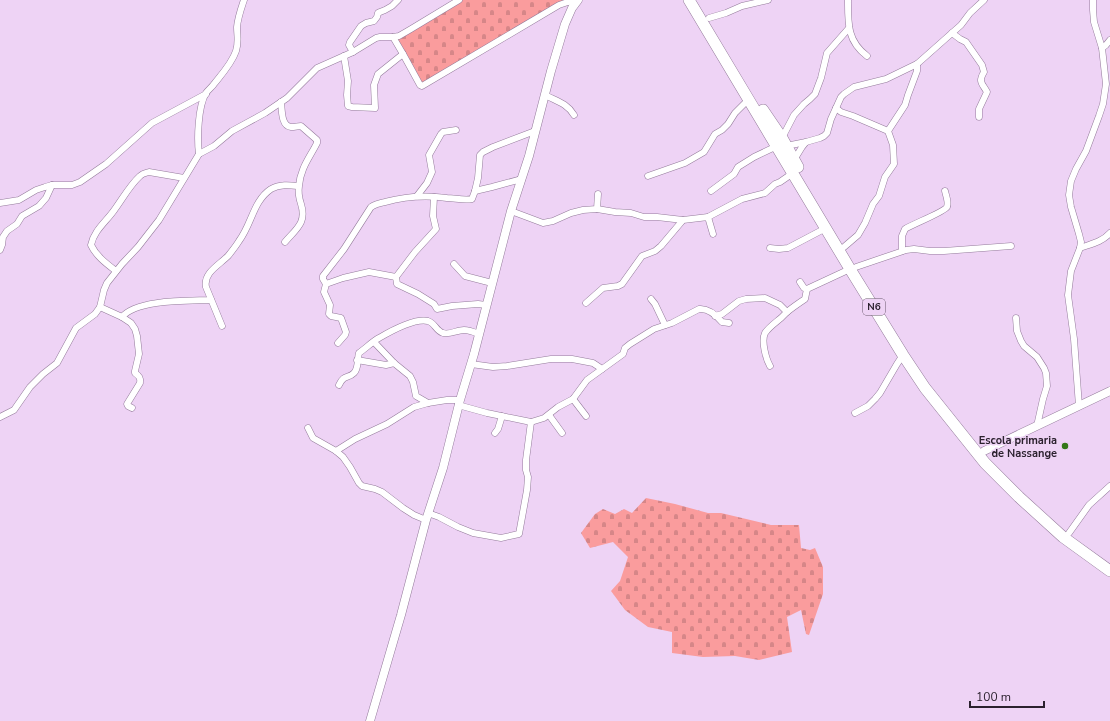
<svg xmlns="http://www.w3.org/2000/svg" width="1110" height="721" font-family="'Nunito Sans',sans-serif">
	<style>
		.cemetery { fill: url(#cemetery-stones) }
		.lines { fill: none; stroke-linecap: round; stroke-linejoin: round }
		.street-casing { stroke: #947b9b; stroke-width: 7 }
		.secondary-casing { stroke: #947b9b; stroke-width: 9 }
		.highway-casing { stroke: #947b9b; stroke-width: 12 }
		.street { stroke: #fff; stroke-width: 6 }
		.secondary { stroke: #fff; stroke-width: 8 }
		.highway { stroke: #fff; stroke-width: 11 }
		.poi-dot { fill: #337718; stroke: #eed3f5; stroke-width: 1.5 }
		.labels { text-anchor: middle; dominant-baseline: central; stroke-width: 3; stroke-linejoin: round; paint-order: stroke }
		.shield { fill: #eed3f5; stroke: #66566a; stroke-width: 1 }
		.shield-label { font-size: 10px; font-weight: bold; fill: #2b212e }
		.poi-label { font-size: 11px; font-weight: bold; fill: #2b212e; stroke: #eed3f5; text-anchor: end }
	</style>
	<defs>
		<pattern id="cemetery-stones" width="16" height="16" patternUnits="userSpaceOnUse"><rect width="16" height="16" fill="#fa9c9d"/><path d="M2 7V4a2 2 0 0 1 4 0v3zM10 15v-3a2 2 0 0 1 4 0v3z" fill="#d68688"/></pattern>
	</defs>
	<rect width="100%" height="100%" fill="#eed3f5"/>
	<g class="cemetery">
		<path d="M463,0h101l-146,87 -25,-45z"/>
		<path d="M646,498l29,6 33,9h13l50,12h28l2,23 9,2 5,-2 8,19v27l-14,41 -3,-1 -5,-24 -14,7 5,35 -33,8 -24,-4 -32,1 -31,-4v-21l-24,-5 -23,-17 -14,-19 9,-10 8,-24 -15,-15 -23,6 -9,-15 14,-19 8,-5 12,5 9,-5 8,4z"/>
	</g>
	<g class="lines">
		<g class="street-casing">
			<g id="street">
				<path d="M848,0c0,23 -1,41 19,56"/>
				<path d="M709,18l17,-5 16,-7 26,-6"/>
				<path d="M952,33l8,6 6,3 16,23 2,7c-6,10 -2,11 3,20l-8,17v8"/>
				<path d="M393,37l10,17"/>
				<path d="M1102,48l4,-3 4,-5"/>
				<path d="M353,52l-4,-7 1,-3 11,-16 5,-3 8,-2 3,-4 1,-4 2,-1 5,-2 7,-4 6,-6"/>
				<path d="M344,56l4,25 -1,14 1,11 4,1 23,1 -1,-23 4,-11 25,-20 17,31 2,1 137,-81 9,-3 9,-1"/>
				<path d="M545,95c11,6 22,8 29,20"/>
				<path d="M281,102c1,8 0,24 10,25 4,0 7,-1 10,-1l16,14v3c-7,14 -17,26 -18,43 -1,6 0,12 2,18 6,19 -5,25 -16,38"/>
				<path d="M836,108l5,4 12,4 35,15"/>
				<path d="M782,138l12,-23 10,-11 6,-5 5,-5 6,-16 6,-25 22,-25"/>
				<path d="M786,146l20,-4 14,-4 4,-2 3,-3 4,-14 10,-22 3,-3 10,-7 32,-8 31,-15 44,-39 9,-12 14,-13"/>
				<path d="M199,154c-2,-15 -1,-48 7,-61 2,-3 6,-6 8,-9 8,-10 18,-21 22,-33 3,-9 1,-16 1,-24 1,-10 4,-18 7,-27"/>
				<path d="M794,160l8,-13 4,-5"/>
				<path d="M648,176l37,-13 19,-11 11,-18 7,-4 6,-6 7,-11 13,-13"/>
				<path d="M475,191l17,-4 30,-8"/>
				<path d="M711,191l23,-17 4,-7 16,-10 23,-11"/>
				<path d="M417,196l10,-13 5,-11 -3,-17 12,-21 2,-2 13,-2"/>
				<path d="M434,197l-1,19 3,13 -21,23 -19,25 1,7 21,10 16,10 3,5 15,-3 26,-2 8,1"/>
				<path d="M0,203l19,-3 17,-10 9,-3 7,-2h20l8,-3 26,-18 46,-41 54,-29"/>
				<path d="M597,209l18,3 16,1 13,4h13l26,3"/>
				<path d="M511,211l32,12 10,-2 18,-8 12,-3 14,-1 1,-15"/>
				<path d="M708,217l34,-18 23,-6 10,-9 5,-2 13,-9"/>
				<path d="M844,247l14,-12 7,-12 8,-19 6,-8 6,-19 9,-13 -1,-19 -5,-14 17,-26 3,-10 9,-24v-7"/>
				<path d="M770,248l9,1 9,-1 38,-20"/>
				<path d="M1080,248c11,-4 22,-6 30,-15"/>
				<path d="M0,250l2,-5 1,-8 4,-6 10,-7 5,-8 17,-10 7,-8 6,-13"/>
				<path d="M902,251v-15l3,-7c8,-5 39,-17 42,-22 2,-5 -1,-11 -2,-16"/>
				<path d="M454,264l11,12 27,7"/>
				<path d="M856,267l50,-17 8,-1 16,2h14l67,-5"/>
				<path d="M116,271c-9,-7 -20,-15 -25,-26 3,-15 16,-24 24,-36 8,-11 15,-24 25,-33 3,-3 6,-3 9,-4l35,6"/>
				<path d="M800,282l4,6 3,1 43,-20"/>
				<path d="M326,284l-3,-5v-3l21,-27 27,-42c4,-3 9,-4 14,-5 22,-6 40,-7 62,-4 8,0 17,3 25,1l3,-8 3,-13 2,-23 3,-3 10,-5 42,-16"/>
				<path d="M651,299l4,5 10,21"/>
				<path d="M586,303l17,-15 15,-2 4,-2 20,-28 13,-5 6,-5 22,-26 25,-3 5,17"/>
				<path d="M100,307l22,10c15,-18 67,-16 89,-17"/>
				<path d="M715,316l7,-2 17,-13 7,-2 19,-1 15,7 7,7"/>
				<path d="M122,317l9,6 4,6 2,7 2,18 -4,17v2c4,3 6,5 5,10l-13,21 1,2 4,2"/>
				<path d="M1016,318l1,13 4,10 3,5 13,11 7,11 2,5 1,13 -4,13 -6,27"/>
				<path d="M222,326l-16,-39c-3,-14 13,-22 22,-31 4,-5 8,-10 11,-15 13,-17 14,-40 32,-52 9,-5 18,-4 27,-3"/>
				<path d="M374,342l20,21 16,13 3,6 3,14 12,7"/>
				<path d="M338,343l7,-8 1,-3 -5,-14 -10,-2 -2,-2 1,-9 -6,-13 2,-8 17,-6 26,-6 27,5"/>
				<path d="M357,360l29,5 8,-2"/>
				<path d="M471,364l22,3 14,-1 44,-7h21l21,4 9,6"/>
				<path d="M770,366c-4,-7 -9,-25 -5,-33 4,-6 10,-10 16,-15 2,-2 4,-4 6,-6 6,-5 12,-9 18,-13l2,-10"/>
				<path d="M339,385c5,-11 9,-6 15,-12 5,-5 3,-14 5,-20 6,-4 14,-12 20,-15 12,-7 36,-20 49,-17 7,2 8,10 15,12 7,2 14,-3 21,-3 5,0 10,2 15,4"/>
				<path d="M573,399l13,17"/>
				<path d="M458,405l29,8 44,9 13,-4 14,-11 15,-8 14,-19 36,-26 2,-6 5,-4 24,-15 18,-6 27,-14c9,-1 18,7 23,13l7,1"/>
				<path d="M1079,406l-5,-67 -6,-44 3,-24 9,-23 1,-6 -2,-8 -8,-27 -2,-12 2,-14 5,-12 10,-18 13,-35 4,-12 3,-20 -4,-36 -8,-26 -1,-12v-10"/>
				<path d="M855,413l13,-7 7,-7 5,-6 17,-29 6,-9"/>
				<path d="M549,415l13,18"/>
				<path d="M0,417l14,-7 16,-23 13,-13 14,-11 19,-35 19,-14 5,-7 4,-17 3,-7 15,-19 16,-17 21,-27 40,-66 15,-8 18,-15 33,-18 22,-15 30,-30 36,-16 23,-14 4,-1h13l6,-1 12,-7 48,-29"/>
				<path d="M308,428l5,10 23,13 7,6 7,10 9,16 3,3 13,3 7,3 21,16 11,7 12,5"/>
				<path d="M495,433l3,-4 4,-13"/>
				<path d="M336,451l19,-12 32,-15 27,-17 14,-4 19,-3h13"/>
				<path d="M428,513l11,4 19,10 15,6 28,5 18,-4 8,-44 1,-13 -2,-7v-10l5,-38"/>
				<path d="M1069,533l20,-28 21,-19"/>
			</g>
		</g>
		<g class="secondary-casing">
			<g id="secondary">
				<path d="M984,451l126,-60"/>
				<path d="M370,721l31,-106 25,-95 17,-52 17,-68 14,-46 37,-143 18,-55 22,-85 14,-47 7,-16 6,-8"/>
			</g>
		</g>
		<g class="highway-casing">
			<g id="highway">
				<path d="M689,0l161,269 53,86 22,33 60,75 34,34 44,40 47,34"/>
				<path d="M763,110l19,28 16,29"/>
			</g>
		</g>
		<use href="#street" class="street"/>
		<use href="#secondary" class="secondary"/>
		<use href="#highway" class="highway"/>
	</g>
	<circle class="poi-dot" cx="1065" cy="446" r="4"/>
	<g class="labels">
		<rect class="shield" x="863" y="299" width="22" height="16" rx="3"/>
		<g class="shield-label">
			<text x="874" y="307">N6</text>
		</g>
		<g class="poi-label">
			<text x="1057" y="440">Escola primaria<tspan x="1057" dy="13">de Nassange</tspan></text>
		</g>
	</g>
	<path d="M970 701v6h74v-6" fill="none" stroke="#2b212e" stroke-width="2"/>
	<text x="976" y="701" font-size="12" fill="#2b212e" stroke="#eed3f5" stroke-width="3" paint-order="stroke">100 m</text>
</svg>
